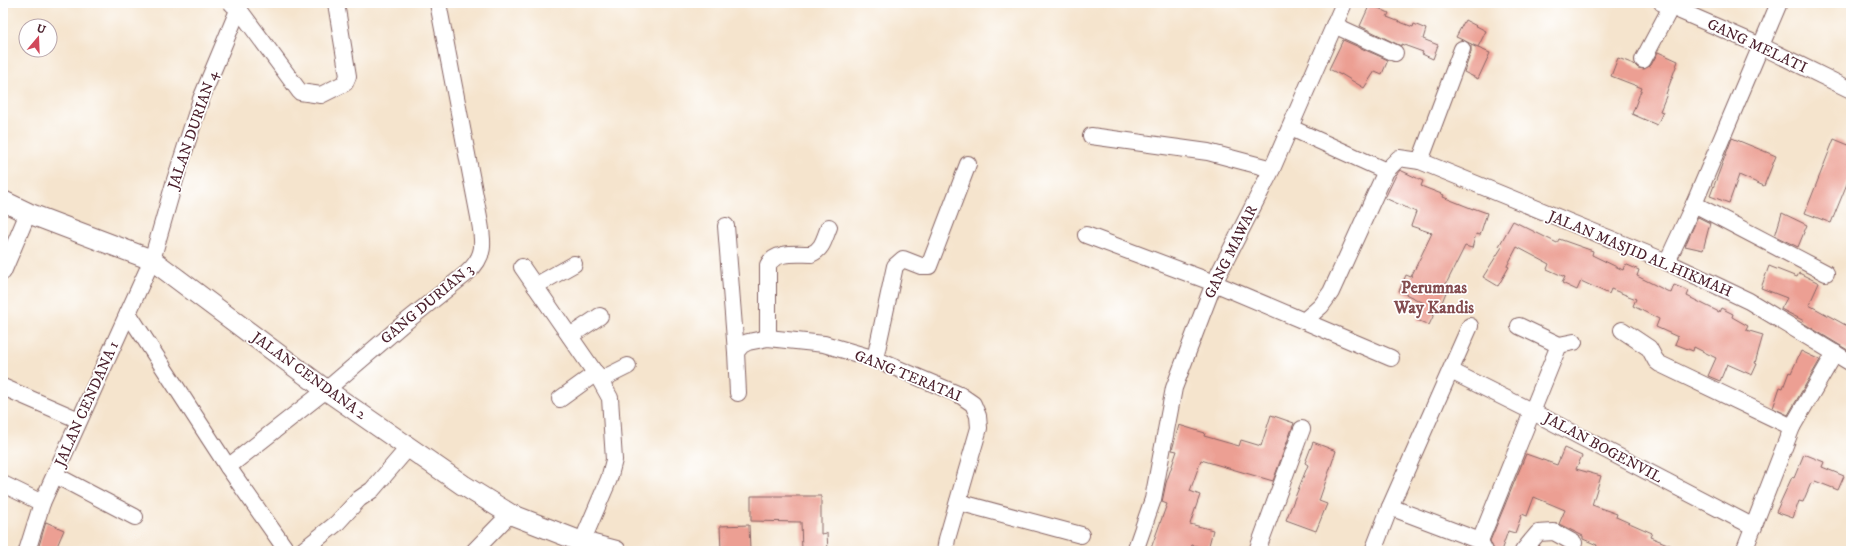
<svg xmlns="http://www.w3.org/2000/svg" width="1854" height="554" font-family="'IM FELL DW Pica',serif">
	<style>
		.building { fill: #ec9f93 }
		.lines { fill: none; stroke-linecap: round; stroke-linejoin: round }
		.minor-casing { stroke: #866464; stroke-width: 18 }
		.tertiary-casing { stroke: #866464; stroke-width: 22 }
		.minor { stroke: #fff; stroke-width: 16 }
		.tertiary { stroke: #fff; stroke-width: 20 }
		.labels { text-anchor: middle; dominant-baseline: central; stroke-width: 3.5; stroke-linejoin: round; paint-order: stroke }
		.street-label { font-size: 15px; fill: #4a1f2b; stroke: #fff }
		.quarter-label { font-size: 17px; font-weight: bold; fill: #834c4f; stroke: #fff }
	</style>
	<rect width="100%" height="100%" fill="#fff"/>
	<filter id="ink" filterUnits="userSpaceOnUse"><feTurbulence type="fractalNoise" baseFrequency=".025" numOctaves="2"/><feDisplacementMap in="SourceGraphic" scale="8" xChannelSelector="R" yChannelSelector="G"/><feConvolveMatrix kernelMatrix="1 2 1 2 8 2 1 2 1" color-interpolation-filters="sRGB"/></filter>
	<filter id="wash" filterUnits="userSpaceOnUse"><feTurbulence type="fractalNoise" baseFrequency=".012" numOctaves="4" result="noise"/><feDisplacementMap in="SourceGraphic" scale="16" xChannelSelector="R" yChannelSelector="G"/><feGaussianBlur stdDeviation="0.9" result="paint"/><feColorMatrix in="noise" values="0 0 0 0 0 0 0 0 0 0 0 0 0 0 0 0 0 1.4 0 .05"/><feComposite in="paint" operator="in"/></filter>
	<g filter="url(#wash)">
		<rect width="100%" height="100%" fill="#f5e4cd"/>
		<g id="blocks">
			<g class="building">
				<path d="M1370,4l19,9 -2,4 26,10 1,-3 12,5 -3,10 15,6 -5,14 -11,-5 1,-2 -22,-8v2l-41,-20z"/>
				<path d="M1465,20l21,11 -8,16 -22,-10z"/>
				<path d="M1343,40l45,20 -6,14 -7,-3 -11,17 -23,-14v1l-12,-6z"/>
				<path d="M1471,45l19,8 -12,26 -14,-7 7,-20z"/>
				<path d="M1658,52l20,9 -12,33h1l-7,17 3,1 -6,13 -25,-11 10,-26 -31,-12 7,-18 16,6 4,4 6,1 7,-4z"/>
				<path d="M1732,138l44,18 -12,30 -25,-11 -10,28 -19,-7z"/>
				<path d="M1834,139l17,7v28l-20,49 -26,-10z"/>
				<path d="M1400,170l23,11 -2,5 23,9 -1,2 30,12v-1l14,5 -7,22 -4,-1 -4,14 -7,-2 -19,38 3,1 -9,22 -2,-1 -9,19 -12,-5 7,-17 -25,-12 7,-16 5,2 21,-44 -21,-7 5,-14 -31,-14 11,-23z"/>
				<path d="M1782,213l25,12 -9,22 -23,-11z"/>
				<path d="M1698,217l12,6 -7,27 -18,-4z"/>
				<path d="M1513,221l44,22 2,-4 34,12 -1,4 31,15 2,-6 14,6 -2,6 34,17 3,-8 15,6 -2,5 32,16 2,-4 12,6 -1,3 16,9 -2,4 17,5 -8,28 2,1 -5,11 -25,-11 -7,17 -12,-5 8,-18 -22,-11 -1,4 -18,-7 3,-7 -22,-10 3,-8 -26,-13 3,-7 -25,-10 -2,5 -28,-13 -4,9 -15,-7 3,-6 -18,-8 2,-5 -32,-17 -10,19 2,1 -11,19 -15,-9 19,-30 -3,-1z"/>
				<path d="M1769,266l28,11 2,-4 20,10 -10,22 42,23v24l-48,-29 1,-2 -23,-12 6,-11 -26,-10z"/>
				<path d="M1801,351l19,9 -32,55 -15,-7 7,-21 3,1 6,-16 2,1z"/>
				<path d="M1271,415l23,8 -21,58 -72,-21 -11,31 10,4 -10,29 23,6 -5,19 -16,-4 -2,6h-40l17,-47 -5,-2 4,-19 11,-32 -5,-1 7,-25 26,8 -1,3 35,10 2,-6 20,6z"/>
				<path d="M1313,442l23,9 -17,50 8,3 -11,27 -30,-11 22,-55 -3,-2z"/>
				<path d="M1564,448l18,8 -6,13 25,7 -9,29 25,9 -1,3 36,16 -2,4 35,14h-90l2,-6 -14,-6v-3l-24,-12 6,-14 -31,-13 -7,19 -5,-2 -7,19 -7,-2 -7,20 -7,-1 -4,-9 36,-87 31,11z"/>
				<path d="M1804,454l20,8 -2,5 22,9 -6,14 -23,-9 -1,3 -3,-1 -8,19 -4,-1 -6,17 -17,-6 16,-35 2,1z"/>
				<path d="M751,496h70v38l6,-1 1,18h-26l-1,-29 -50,-1z"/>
				<path d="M46,522l18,8 -9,21h-13l-4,-2z"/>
				<path d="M749,525l1,26h-29l-1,-25z"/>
			</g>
		</g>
	</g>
	<g filter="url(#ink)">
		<use href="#blocks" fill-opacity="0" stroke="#866464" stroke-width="1"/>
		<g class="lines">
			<g class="minor-casing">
				<g id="minor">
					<path d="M1662,3l99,43 90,44"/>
					<path d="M232,4l6,4 62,84 21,3 24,-12 3,-7 -12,-73"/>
					<path d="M1334,25l61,28"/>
					<path d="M1643,60l28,-53"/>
					<path d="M1291,128l95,43"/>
					<path d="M1091,136l117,16 64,17"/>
					<path d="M1420,161l42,-112"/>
					<path d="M1694,204l132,69"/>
					<path d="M726,226l10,126"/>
					<path d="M1086,235l128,48 90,38 17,-15 10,-14 55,-121 13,-13 21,3 247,101 82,39 102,62"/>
					<path d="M1667,262l27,-58 85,-201"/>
					<path d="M522,267l78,113 10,18 4,62 -5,19 -27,63"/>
					<path d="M3,272l25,-59"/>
					<path d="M535,286l39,-22"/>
					<path d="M128,313l100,154 59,84"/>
					<path d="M1304,321l87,37"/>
					<path d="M1519,326l40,19 15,-3"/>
					<path d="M1622,330l27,18 7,13 4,3 132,63"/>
					<path d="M570,336l30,-20"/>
					<path d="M768,338v-73c7,-14 29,-11 43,-11 12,-5 13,-15 18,-27"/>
					<path d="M875,359l20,-93 8,-7 18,7h8l39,-102"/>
					<path d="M1451,371l80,40 223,116"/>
					<path d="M600,380l28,-14"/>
					<path d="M3,387l76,33"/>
					<path d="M738,393l-2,-41 6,-7 6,-3 20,-4 56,6 51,15 85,36 13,9 5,12 1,12 -32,111 -2,12"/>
					<path d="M560,399l36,-26"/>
					<path d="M228,467l98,-77 77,-66 64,-51c20,-18 16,-32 12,-56l-41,-214"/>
					<path d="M55,475l80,42"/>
					<path d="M3,484l39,19"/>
					<path d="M958,502l123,33"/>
					<path d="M1390,507l90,34 5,10"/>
					<path d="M1480,541l79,-196"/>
					<path d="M27,551l15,-48 110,-243 23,-80 26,-81 40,-96"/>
					<path d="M302,551l35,-28 22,-24 13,-9 36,-42"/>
					<path d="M474,551l36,-37"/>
					<path d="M1135,551l18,-52 21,-111 40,-105 58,-114 72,-166"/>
					<path d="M1257,551l45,-122"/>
					<path d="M1373,551l17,-44 80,-181"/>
					<path d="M1523,551l15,-18 16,-1 20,11"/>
					<path d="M1744,551l48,-124 43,-74"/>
				</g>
			</g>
			<g class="tertiary-casing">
				<path id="tertiary" d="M3,201l25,12 124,47 174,130 137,95 47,29 72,28 34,9"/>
			</g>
			<use href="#minor" class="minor"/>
			<use href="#tertiary" class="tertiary"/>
		</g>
	</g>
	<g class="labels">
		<g class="street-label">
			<text transform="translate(1757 46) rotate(25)">GANG MELATI</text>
			<text transform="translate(193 130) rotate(-71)">JALAN DURIAN 4</text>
			<text transform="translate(1231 252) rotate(-64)">GANG MAWAR</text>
			<text transform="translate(1640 254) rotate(23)">JALAN MASJID AL HIKMAH</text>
			<text transform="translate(427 304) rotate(-40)">GANG DURIAN 3</text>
			<text transform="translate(309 376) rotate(36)">JALAN CENDANA 2</text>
			<text transform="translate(908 376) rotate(22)">GANG TERATAI</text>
			<text transform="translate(87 404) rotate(-66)">JALAN CENDANA 1</text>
			<text transform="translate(1603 448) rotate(28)">JALAN BOGENVIL</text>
		</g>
		<g class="quarter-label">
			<text x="1434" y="288">Perumnas<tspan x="1434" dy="20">Way Kandis</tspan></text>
		</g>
	</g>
	<rect width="1854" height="554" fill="none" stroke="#fff" stroke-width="16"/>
	<g transform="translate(38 38) rotate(19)"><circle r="19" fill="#ffffff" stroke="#b7a5aa"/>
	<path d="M0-3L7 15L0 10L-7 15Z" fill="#d1495b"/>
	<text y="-6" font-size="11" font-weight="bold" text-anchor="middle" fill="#4a1f2b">U</text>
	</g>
</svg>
